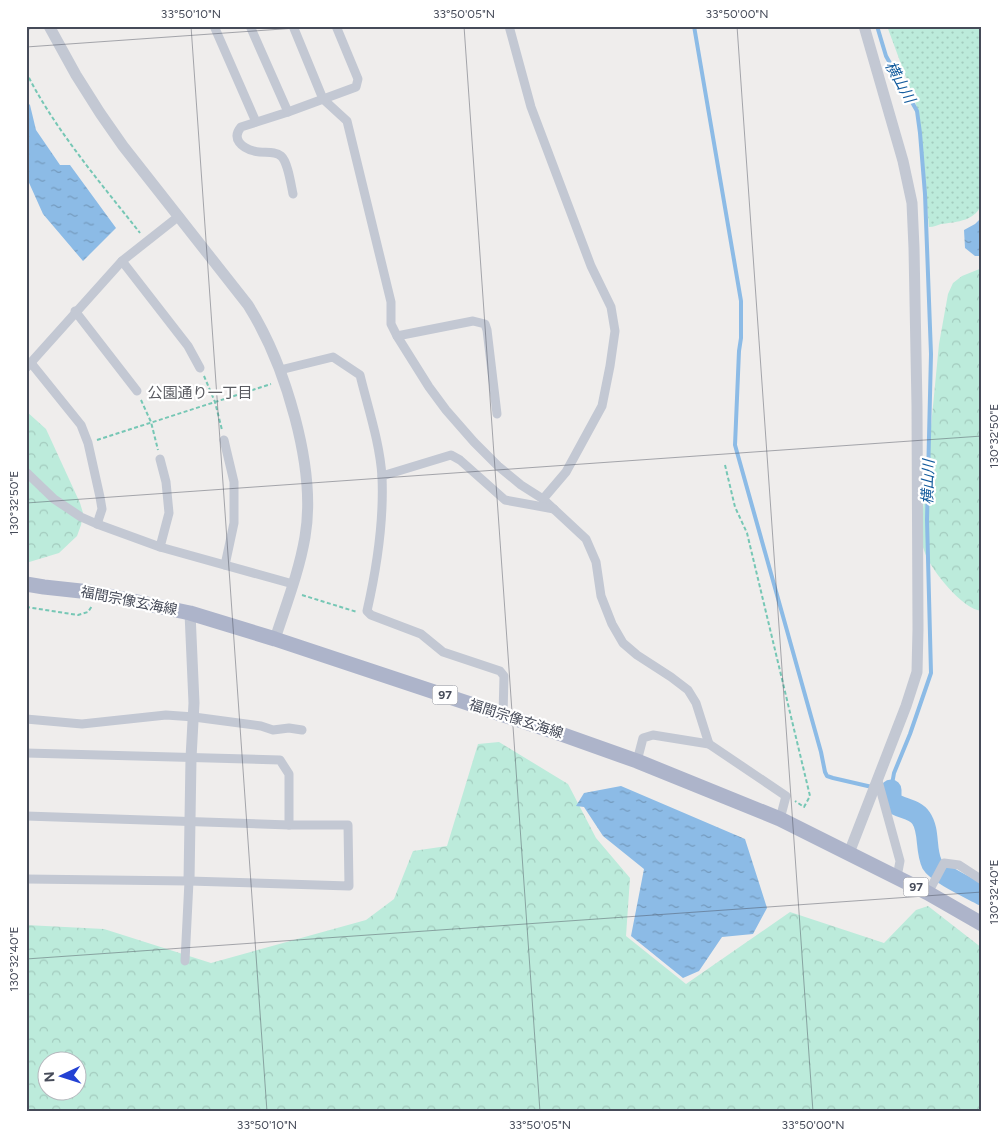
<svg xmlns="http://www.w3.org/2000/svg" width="1008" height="1138" font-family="Figtree,'Noto Sans JP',sans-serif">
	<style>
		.forest { fill: url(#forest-crowns); fill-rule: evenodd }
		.park { fill: url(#park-dots) }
		.water { fill: url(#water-ripples) }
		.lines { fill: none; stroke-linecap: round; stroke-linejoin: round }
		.stream { stroke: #8cbbe6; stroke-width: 4 }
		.river { stroke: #8cbbe6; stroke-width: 21 }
		.path { stroke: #76c7b5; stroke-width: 2; stroke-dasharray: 4 2.5; stroke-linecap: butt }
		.minor { stroke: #c3c8d3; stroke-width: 9 }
		.tertiary { stroke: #c3c8d3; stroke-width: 11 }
		.primary { stroke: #adb4ca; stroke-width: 15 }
		.ticks { fill: none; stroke: #464b59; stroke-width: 1; stroke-opacity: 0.45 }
		.labels { text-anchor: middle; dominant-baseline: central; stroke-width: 4.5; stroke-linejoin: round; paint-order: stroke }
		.shield { fill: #fff; stroke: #7e818b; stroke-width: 1 }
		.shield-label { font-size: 12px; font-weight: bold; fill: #464b59 }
		.street-label { font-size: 14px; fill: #464b59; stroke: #fff }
		.water-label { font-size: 15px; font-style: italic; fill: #145c9e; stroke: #fff }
		.neighbourhood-label { font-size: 15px; fill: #5a5b61; stroke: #fff }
		.neatline { fill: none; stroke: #464b59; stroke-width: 2 }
		.ticks-label { font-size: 12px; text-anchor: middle; fill: #464b59 }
	</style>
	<defs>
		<pattern id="forest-crowns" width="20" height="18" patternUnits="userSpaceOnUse" patternTransform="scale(1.25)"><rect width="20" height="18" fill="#bcebdb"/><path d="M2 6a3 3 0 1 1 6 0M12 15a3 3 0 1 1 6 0" fill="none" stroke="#a3cbbe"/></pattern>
		<pattern id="park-dots" width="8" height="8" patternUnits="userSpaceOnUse" patternTransform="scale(1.25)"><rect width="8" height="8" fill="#bcebdb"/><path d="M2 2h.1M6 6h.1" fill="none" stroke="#a3cbbe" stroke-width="1.8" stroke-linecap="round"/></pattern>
		<pattern id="water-ripples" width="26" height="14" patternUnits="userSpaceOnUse" patternTransform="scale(1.25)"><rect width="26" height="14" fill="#8cbbe6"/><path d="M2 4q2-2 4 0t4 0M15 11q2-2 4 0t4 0" fill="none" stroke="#749abd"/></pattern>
	</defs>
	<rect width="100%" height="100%" fill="#efedec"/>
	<g class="forest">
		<path d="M982,268v343c-19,-1 -51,-41 -57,-58 -3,-7 -4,-16 -4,-23l18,-186 9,-50 5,-11 9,-7z"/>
		<path d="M26,411l20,18 34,74 3,10 -2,12 -4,11 -18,17 -33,10z"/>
		<path d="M499,742l69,42 28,54 34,40 -4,58 60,48 104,-72 94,31 32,-33 12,-4 54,42v164h-956v-187l78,4 107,34 155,-43 28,-21 19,-48 34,-5 31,-102zM48,1060h30v30h-30z"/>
	</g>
	<path class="park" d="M887,26h95v176c-5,19 -25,20 -41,22 -4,1 -7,3 -12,3l-11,-117z"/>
	<g class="water">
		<path d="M26,101l4,4 6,25 24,35h10l46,63 -33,33 -40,-47 -17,-38z"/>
		<path d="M982,217v39h-7l-10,-8 -1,-18 11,-6z"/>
		<path d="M621,786l124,53 22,69 -14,26 -31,3 -23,34 -16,7 -52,-42 13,-67 -41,-33 -19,-29 -8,-1 8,-13z"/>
	</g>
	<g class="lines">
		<g class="stream">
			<path d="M694,26l47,275v37l-2,13 -4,94 86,307 4,20 2,4 6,2 39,9"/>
			<path d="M877,26l9,30 31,55 3,22 5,61 6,160 -4,166 4,153 -21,61 -16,39 -3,17 -9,-1"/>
		</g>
		<path class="river" d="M891,790v11c8,8 23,7 30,17 9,13 4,32 11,46 5,9 39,25 50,31"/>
		<g class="path">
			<path d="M26,72c29,58 74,110 114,161"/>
			<path d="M204,376l11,26 7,28"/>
			<path d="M141,400l10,22 7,28"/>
			<path d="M97,440l174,-56"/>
			<path d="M725,465l10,42 12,26 63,263 -6,11 -9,-6"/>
			<path d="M302,595l55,17"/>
			<path d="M26,607l52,8 10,-3 4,-6"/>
		</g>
		<g class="minor">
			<path d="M214,26l42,96"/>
			<path d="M250,26l38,86 -47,15c-10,12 1,21 13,24 9,3 20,-1 27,5 7,6 10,29 12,38"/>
			<path d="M293,26l30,73 24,22 44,181v22l6,12 32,51 17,23 28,32 24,24 23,19 22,14 43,40 10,23 5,34 11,28 11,19 14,12 34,22 17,13 8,13 13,41"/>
			<path d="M509,26l22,81 60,159 20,41 4,24 -5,35 -8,40 -36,66 -23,27"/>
			<path d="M26,27l1,-1"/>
			<path d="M288,112l68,-25 2,-8 -22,-53"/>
			<path d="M122,261l66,85 12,22"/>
			<path d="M75,311l62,80"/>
			<path d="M397,336l76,-15 12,3 2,6 10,84"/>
			<path d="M31,363l50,62 7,18 12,54 2,12 -5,15"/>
			<path d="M26,368l96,-107 57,-45"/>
			<path d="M280,370l53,-13 27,18c8,33 20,68 22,102 2,46 -5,90 -15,134l4,4 50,19 22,18 57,19 4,5 -1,39"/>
			<path d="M224,440l10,42v41l-9,42"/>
			<path d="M26,472l28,27 27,18 16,7 63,23 133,37"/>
			<path d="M382,476l69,-21 9,5 45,40 49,9"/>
			<path d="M160,547l9,-34 -3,-31 -6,-23"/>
			<path d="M26,719l56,5 84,-9 28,2 67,9 12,4 16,-2 13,2"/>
			<path d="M26,753l254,7 9,14v51"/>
			<path d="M637,761l6,-23 10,-3 56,9 77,52 -6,23"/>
			<path d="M878,781l22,80 -3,16"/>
			<path d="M26,816l263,9h59l1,61 -160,-5 -163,-2"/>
			<path d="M928,893l16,-30 15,2 23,15"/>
			<path d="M185,961l4,-80"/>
		</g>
		<g class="tertiary">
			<path d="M49,26l27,49 24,38 23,33 125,159c37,59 69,163 57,232 -6,35 -19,68 -30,102"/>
			<path d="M849,853l57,-147 11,-34 1,-43 -1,-223 -3,-158 -2,-45 -9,-42 -39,-135"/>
			<path d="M189,881l2,-123 3,-55 -4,-90"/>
		</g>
		<path class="primary" d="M26,584l18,3 46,5 100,21 85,26 286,95 76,27 143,58 148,74 54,31"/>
	</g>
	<path class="ticks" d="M191,26l76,1086M464,26l76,1086M737,26l76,1086M26,47l299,-21M26,503l956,-67M26,959l956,-67"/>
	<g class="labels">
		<g class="shield">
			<rect x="432.5" y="685.5" width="25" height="19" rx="4"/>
			<rect x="903.5" y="877.5" width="25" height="19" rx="4"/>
		</g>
		<g class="shield-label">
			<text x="445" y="695">97</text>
			<text x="916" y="887">97</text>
		</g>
		<g class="street-label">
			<text transform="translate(129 601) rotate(11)">福間宗像玄海線</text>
			<text transform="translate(516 719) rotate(18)">福間宗像玄海線</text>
		</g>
		<g class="water-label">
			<text transform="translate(900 82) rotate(61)">横山川</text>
			<text transform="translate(928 482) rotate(-88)">横山川</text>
		</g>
		<g class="neighbourhood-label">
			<text x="200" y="393">公園通り一丁目</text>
		</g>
	</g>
	<rect width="1008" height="1138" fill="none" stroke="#ffffff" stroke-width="55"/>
	<g transform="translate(62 1076) rotate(266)"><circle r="24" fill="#ffffff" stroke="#b5b7bd"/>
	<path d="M0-4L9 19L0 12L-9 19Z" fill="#2341d3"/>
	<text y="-8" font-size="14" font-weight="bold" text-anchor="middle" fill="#464b59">N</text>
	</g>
	<rect x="28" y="28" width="952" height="1082" class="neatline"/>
	<g class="ticks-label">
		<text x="191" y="18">33°50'10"N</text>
		<text x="464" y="18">33°50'05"N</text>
		<text x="737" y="18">33°50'00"N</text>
		<text transform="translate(994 436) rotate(-90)" y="4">130°32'50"E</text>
		<text transform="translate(14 503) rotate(-90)" y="4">130°32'50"E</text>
		<text transform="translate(994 892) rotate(-90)" y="4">130°32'40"E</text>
		<text transform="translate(14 959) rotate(-90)" y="4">130°32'40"E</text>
		<text x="267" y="1129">33°50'10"N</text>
		<text x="540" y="1129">33°50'05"N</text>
		<text x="813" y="1129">33°50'00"N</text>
	</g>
</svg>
